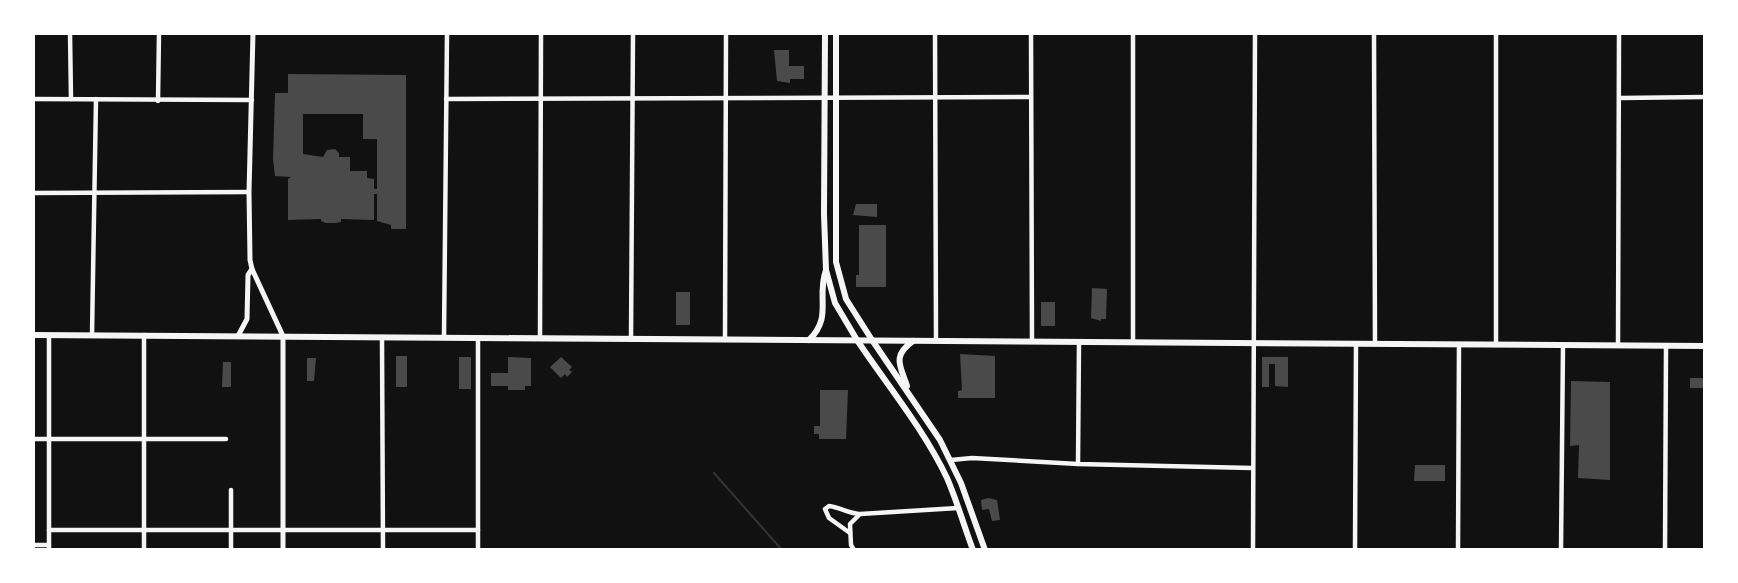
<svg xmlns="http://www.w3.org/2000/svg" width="1738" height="583" font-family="'Zilla Slab',serif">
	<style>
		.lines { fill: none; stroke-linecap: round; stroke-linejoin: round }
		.stream { stroke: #333; stroke-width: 2 }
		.building { fill: #4a4a4a; fill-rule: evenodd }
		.minor { stroke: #f5f5f5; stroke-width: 4.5 }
		.tertiary { stroke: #f5f5f5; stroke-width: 5 }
		.secondary { stroke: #f5f5f5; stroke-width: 6 }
		.primary { stroke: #f5f5f5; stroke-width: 6 }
	</style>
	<rect width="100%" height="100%" fill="#111"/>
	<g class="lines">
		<path class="stream" d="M714,473l68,77"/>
	</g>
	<g class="building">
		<path d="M774,50h15v16h15v13h-14v4l-13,-2z"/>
		<path d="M288,74l118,1v154h-15v-4l-14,-4v-27h-3v26l-33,-1v3l-5,1h-10l-5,-2v-2l-33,1v-41l3,-2 -16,-1 -2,-17 2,-66h13zM303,114h60v25h14v50h-3v-10l-7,-1v-7h-17v-14h-11v-4l-4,-4 -8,1 -4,7 -20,-3z"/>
		<path d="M856,204h21v13l-24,-2z"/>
		<path d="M859,225h27v62h-30v-12h3z"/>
		<path d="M1092,288l15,1 -1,30h-5v2l-10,-3z"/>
		<rect x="676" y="292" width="14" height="33"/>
		<rect x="1041" y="302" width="14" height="24"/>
		<path d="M960,354l35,2v42h-37v-7l4,-1z"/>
		<rect x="396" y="356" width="11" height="31"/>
		<rect x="459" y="357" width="12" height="32"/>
		<path d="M508,357l23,1v28h-6v4h-17v-4h-17v-13h17z"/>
		<path d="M561,357l11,10 -3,3 3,2 -5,5 -2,-3 -4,4 -11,-11z"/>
		<path d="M1262,357h26v30l-13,-1v-22h-6v23h-7z"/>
		<path d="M307,358h9l-2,23h-7z"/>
		<path d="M223,362h8v25h-9z"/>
		<rect x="1690" y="378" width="15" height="10"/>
		<path d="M1571,381l39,1v98l-32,-2 1,-33 -9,1z"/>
		<path d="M820,390h28l-2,49h-27v-5h-5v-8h6z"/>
		<path d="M1415,465h30v16h-31z"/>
		<path d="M988,498l9,2 3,20 -8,1 -3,-12 -7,1 -1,-10z"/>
	</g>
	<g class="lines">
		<g class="minor">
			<path d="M70,33l1,66"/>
			<path d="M935,33l1,308"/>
			<path d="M1031,33l1,309"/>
			<path d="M1133,33v309"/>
			<path d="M1374,33l1,311"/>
			<path d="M1620,98l85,-1"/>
			<path d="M33,99l219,1"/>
			<path d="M446,99l585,-2"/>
			<path d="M158,101l1,-68"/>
			<path d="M33,193l216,-1"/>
			<path d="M49,335v215"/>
			<path d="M92,335l4,-236"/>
			<path d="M144,335v215"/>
			<path d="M382,337l1,213"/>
			<path d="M444,337l3,-304"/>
			<path d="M540,338l1,-305"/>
			<path d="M631,339l2,-306"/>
			<path d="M725,340l1,-307"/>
			<path d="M1496,345v-312"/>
			<path d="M1618,345l1,-312"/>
			<path d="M33,439h193"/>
			<path d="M951,460l21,-2 106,6 174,4"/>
			<path d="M1078,464l1,-122"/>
			<path d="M231,490v60"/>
			<path d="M49,530h429"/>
			<path d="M850,533l-21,-15 -4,-9 4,-3c10,1 19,7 30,8"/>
			<path d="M33,545h16"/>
			<path d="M478,550v-212"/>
			<path d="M854,550l-3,-5 -1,-21 10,-10 98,-6"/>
			<path d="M1253,550l2,-517"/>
			<path d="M1355,550l1,-206"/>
			<path d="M1458,550l1,-206"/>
			<path d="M1561,550l2,-205"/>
			<path d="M1665,550l1,-204"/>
		</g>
		<g class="tertiary">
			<path d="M253,33l-4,159 1,68 2,9 31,67v214"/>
			<path d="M238,336l9,-17 1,-44 4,-6"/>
		</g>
		<g class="secondary">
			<path d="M825,33l-1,181 2,56 9,33 22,37"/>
			<path d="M836,33v229l10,37 26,41"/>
		</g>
		<g class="primary">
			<path d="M33,335l1672,11"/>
			<path d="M809,340c24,-23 7,-43 17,-70"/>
			<path d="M857,340c30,45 66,88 90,138 10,23 17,48 26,72"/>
			<path d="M872,340l68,100 21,43 24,67"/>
			<path d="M907,386c-7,-21 -15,-30 6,-45"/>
		</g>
	</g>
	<rect width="1738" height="583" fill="none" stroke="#ffffff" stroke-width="70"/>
</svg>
